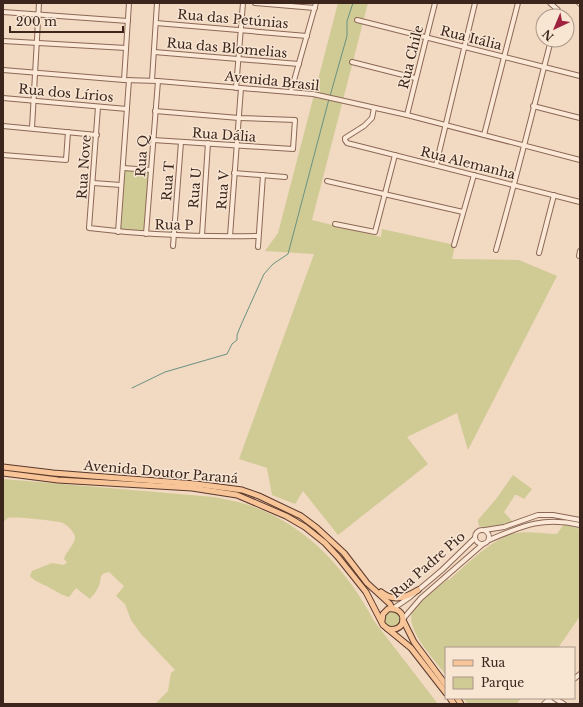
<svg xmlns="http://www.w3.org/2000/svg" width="583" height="707" font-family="'Libre Baskerville',serif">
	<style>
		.green { fill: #d0ca95 }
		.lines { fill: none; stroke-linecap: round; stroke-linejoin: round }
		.stream { stroke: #6a9280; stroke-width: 1 }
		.minor-casing { stroke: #8c6857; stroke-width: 6 }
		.major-casing { stroke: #5a382c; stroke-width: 7 }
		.minor { stroke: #fbe8d6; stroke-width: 4 }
		.major { stroke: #f7c597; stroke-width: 5 }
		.labels { text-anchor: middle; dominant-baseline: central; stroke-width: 3; stroke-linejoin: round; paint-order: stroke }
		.street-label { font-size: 13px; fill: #3b251d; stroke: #f8e5d2 }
	</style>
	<rect width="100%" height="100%" fill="#f1d9c2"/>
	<g class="green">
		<path d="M338,3h30l-56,217 69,17 1,-8 73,16 -3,14 67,1 38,16 -89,174 -11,-37 -50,24 21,27 -90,71 -35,-44 -8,13 -23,-9 -5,-27 -28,-9 75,-205 -49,-3 13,-18z"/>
		<path d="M125,169l25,2 -5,62 -25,-2z"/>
		<path d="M513,475l19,14 -8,10 -7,-4h-2l-11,17 9,10 -26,6 -8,-2 -1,-4v-2l18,-21z"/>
		<path d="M3,479l211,18c8,2 16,3 24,5 62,16 107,64 136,119l64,83h-283l13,-13 3,-18 4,-3 -34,-36 -10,-14 -6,-16 -9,-8 8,-10 -15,-14c-11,2 -7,6 -10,14 -2,5 -6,9 -9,13l-14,-11 -7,9c-11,-3 -15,-8 -25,-12 -5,-3 -10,-4 -14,-9l2,-5 20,-8 12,2 3,-3 -3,-3c2,-8 11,-14 11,-22 -1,-6 -7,-11 -12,-14 -4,-2 -51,-7 -55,-5 -2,1 -3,3 -5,4z"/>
		<path d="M564,524l16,5v87l-22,32h-112v27c-10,-13 -43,-48 -33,-64 6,-10 26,-24 35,-32l1,1c16,-14 47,-45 68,-47 13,-2 27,1 40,1z"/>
		<circle cx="392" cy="619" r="8"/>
		<path d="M463,698h58l-4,6h-49z"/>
	</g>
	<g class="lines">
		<g class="stream">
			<path d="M330,96l17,-60v-15l6,-18"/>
			<path d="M132,388l33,-16 62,-18 5,-10 5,-4v-5l4,-10 23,-51 9,-10 15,-10 41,-155"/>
		</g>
		<g class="minor-casing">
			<g id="minor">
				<path d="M255,3l60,5"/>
				<path d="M550,3l8,7 -1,6"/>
				<path d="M579,3l1,1"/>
				<path d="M3,12l125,9"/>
				<path d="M357,20l223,56"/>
				<path d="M156,23l151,13"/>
				<path d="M3,41l123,7"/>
				<path d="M154,52l145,12"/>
				<path d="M352,62l63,16"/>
				<path d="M3,70l121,10 34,1 155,13 94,21 173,45"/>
				<path d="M124,80l5,-77"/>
				<path d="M152,80l5,-77"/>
				<path d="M236,88l7,-85"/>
				<path d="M291,91l25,-88"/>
				<path d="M3,98l124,11"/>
				<path d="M533,106l47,12"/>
				<path d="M98,107l-9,121c56,7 113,9 169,8"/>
				<path d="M374,108l-2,10 -8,8 -19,12v2l2,3 233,59"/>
				<path d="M407,115l28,-112"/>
				<path d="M3,126l94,9"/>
				<path d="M32,128l7,-125"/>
				<path d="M484,135l34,-132"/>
				<path d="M153,140l140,9 2,-29 -56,-2 -84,-7"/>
				<path d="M3,155l63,5 2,-28"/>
				<path d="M436,165l39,-162"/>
				<path d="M123,168l28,2"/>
				<path d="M234,173l51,4"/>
				<path d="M327,181l136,31"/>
				<path d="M93,183l28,2"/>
				<path d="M335,224l40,8 20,-77"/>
				<path d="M118,232l11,-152"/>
				<path d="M146,234l12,-153"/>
				<path d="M202,235l6,-92"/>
				<path d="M230,236l11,-148"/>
				<path d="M454,245l20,-70"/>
				<path d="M173,246l8,-104"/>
				<path d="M258,247l5,-72"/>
				<path d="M496,250c20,-70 37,-140 55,-210"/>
				<path d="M539,253l15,-58"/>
				<path d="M579,256l1,-5"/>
				<circle cx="482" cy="537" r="7"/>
				<path d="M485,530l19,-3 34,-12h15l27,5"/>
				<path d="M489,540c33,-14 55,-24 91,-15"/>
				<path d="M394,608l16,-11 32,-27 33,-32"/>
				<path d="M403,619l18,-21 62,-54"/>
				<path d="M574,679l6,-5"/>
				<path d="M554,698l10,6"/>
				<path d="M548,700l6,4"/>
				<path d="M544,704l6,-6"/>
			</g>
		</g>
		<g class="major-casing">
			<g id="major">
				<path d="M3,467l50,6 143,11 46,6 17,6 42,20 16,12 27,25 23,30 23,21 2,4"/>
				<path d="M3,473l55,7 134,8 45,7 49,21 19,11 20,16 13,14 28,35 17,33 28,23 35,45"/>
				<path d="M381,592c12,10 24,6 37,-2"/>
				<path d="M403,620l11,22 32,43"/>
				<path d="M382,621l1,-7 5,-5c20,-3 20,24 0,20"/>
				<path d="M450,698l4,6"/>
				<path d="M457,698l4,6"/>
			</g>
		</g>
		<use href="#minor" class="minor"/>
		<use href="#major" class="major"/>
	</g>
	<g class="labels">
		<g class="street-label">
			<text transform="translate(233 19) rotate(5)">Rua das Petúnias</text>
			<text transform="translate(471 38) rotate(14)">Rua Itália</text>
			<text transform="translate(227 48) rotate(5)">Rua das Blomelias</text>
			<text transform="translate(411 57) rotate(-76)">Rua Chile</text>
			<text transform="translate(272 81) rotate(6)">Avenida Brasil</text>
			<text transform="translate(66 93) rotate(5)">Rua dos Lírios</text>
			<text transform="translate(224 135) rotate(4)">Rua Dália</text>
			<text transform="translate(142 156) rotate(-86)">Rua Q</text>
			<text transform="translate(468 163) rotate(14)">Rua Alemanha</text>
			<text transform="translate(84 167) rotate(-86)">Rua Nove</text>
			<text transform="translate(168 181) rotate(-86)">Rua T</text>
			<text transform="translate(195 188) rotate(-86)">Rua U</text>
			<text transform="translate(223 190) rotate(-86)">Rua V</text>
			<text transform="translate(174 225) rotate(1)">Rua P</text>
			<text transform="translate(161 472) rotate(5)">Avenida Doutor Paraná</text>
			<text transform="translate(428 565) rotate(-41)">Rua Padre Pio</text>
		</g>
	</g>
	<rect width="583" height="707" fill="none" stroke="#3b251d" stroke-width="8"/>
	<rect x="445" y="647" width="130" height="52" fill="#f8e5d2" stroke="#ac988a"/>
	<rect x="453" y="660" width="20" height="6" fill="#f7c597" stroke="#ac988a"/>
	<text x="481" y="667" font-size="12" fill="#3b251d">Rua</text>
	<rect x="453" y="677" width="20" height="12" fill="#d0ca95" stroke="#ac988a"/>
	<text x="481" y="687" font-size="12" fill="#3b251d">Parque</text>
	<g transform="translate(555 28) rotate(224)"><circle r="19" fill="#f8e5d2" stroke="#ac988a"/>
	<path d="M0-3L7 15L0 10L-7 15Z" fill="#9f233e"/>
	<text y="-6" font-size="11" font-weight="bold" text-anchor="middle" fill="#3b251d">N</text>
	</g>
	<path d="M10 26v6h113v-6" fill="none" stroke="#3b251d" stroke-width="2"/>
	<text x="16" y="26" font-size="12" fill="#3b251d" stroke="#f8e5d2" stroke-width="3" paint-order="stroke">200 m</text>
</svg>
